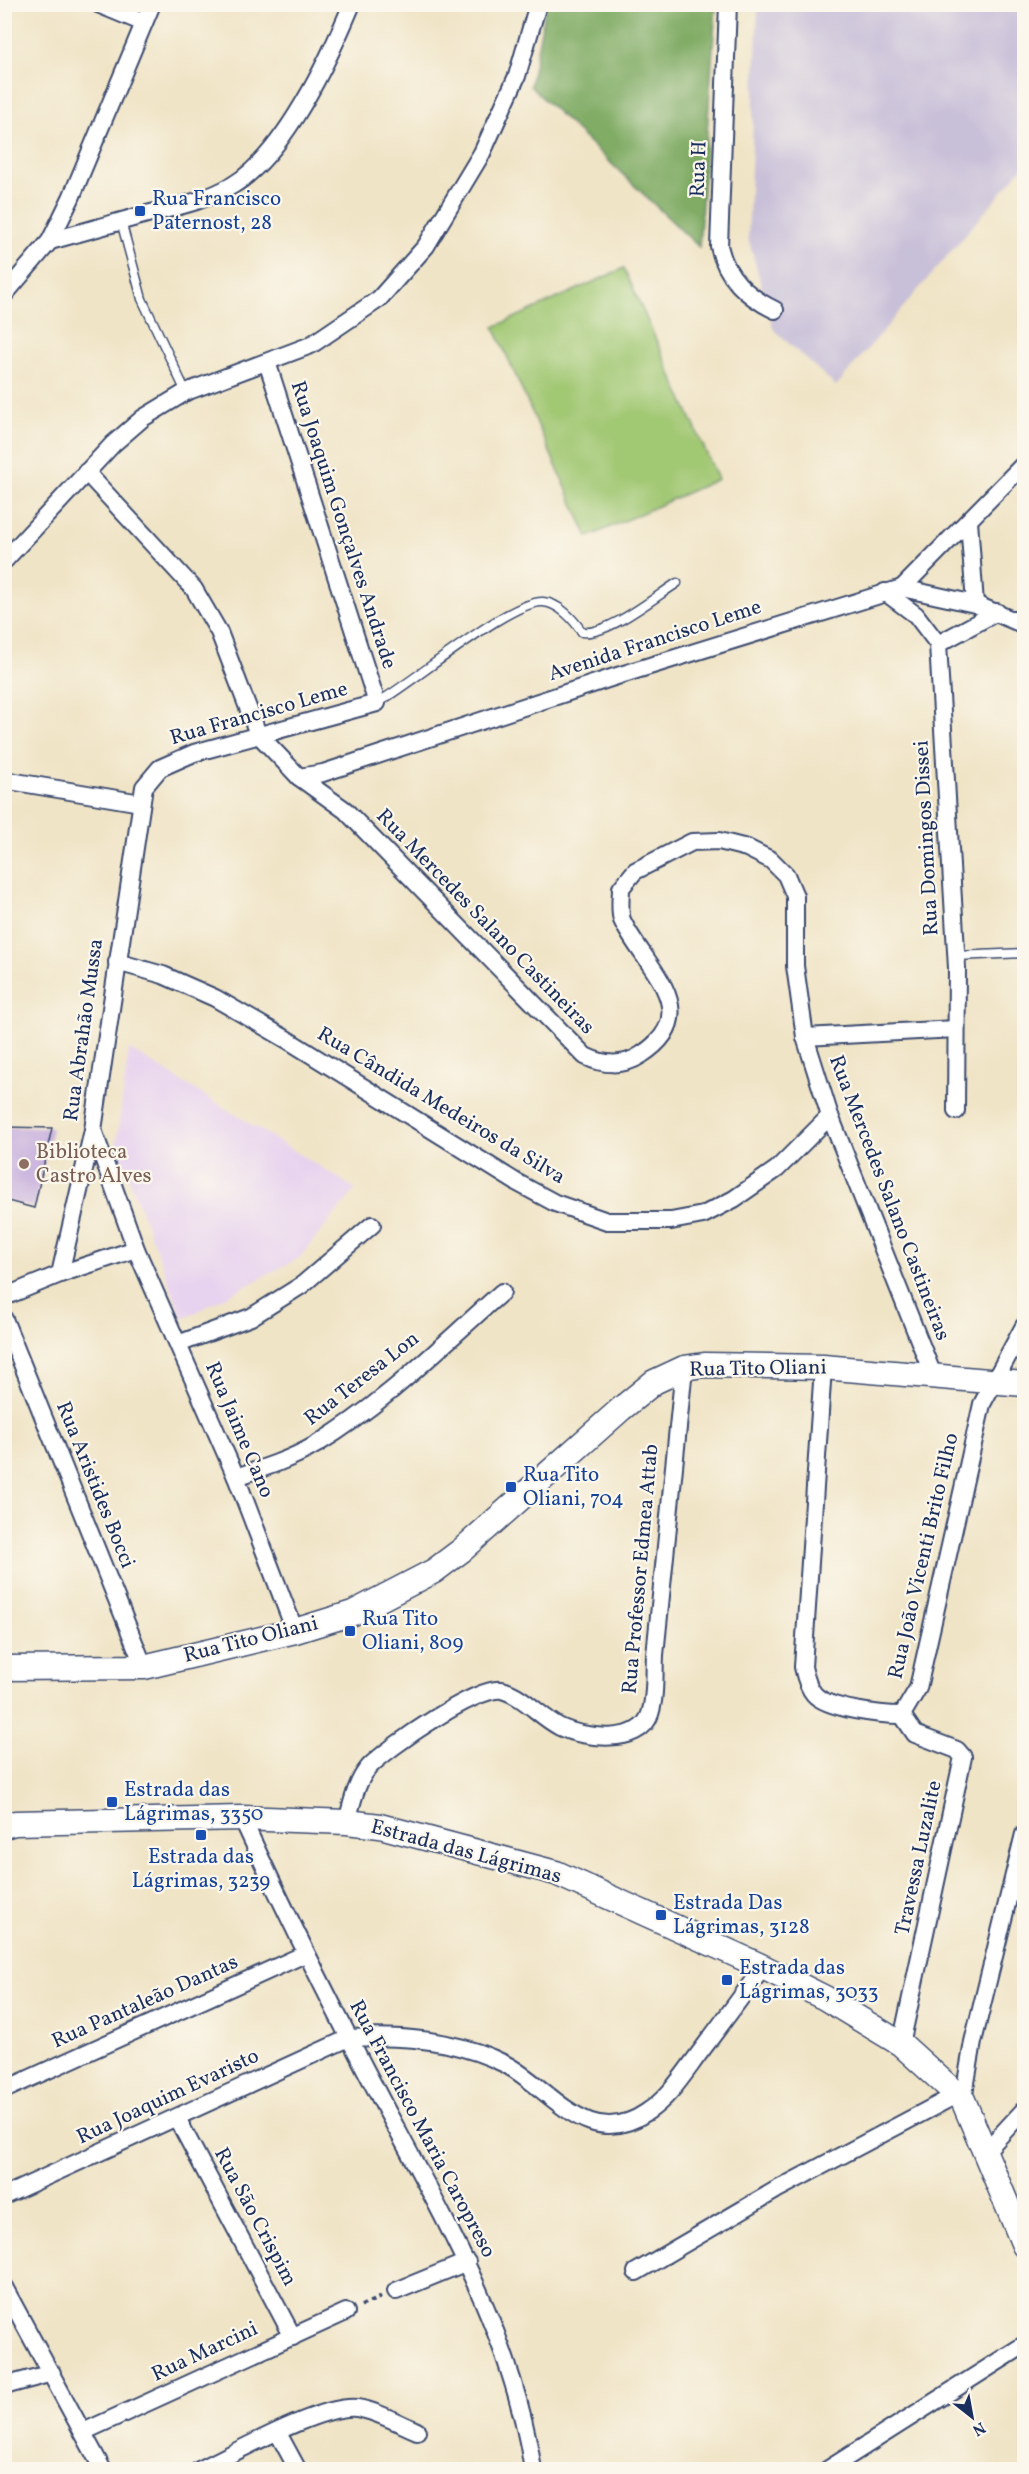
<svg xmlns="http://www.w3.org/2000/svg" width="1029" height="2474" font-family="Vollkorn,serif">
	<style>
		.built { fill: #e7d2ef }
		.industrial { fill: #c8bfd8 }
		.green { fill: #a1c873; stroke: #5e7c68; stroke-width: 1.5 }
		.forest { fill: #80ac65; stroke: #4e6e62; stroke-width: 1.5 }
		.building { fill: #c0a5db }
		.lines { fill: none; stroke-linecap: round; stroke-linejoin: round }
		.lane-casing { stroke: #3b4a6e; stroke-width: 11 }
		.street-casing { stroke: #3b4a6e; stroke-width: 20 }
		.secondary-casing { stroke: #3b4a6e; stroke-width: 27 }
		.path { stroke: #3b4a6e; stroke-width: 4; stroke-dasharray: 4.5 4.5; stroke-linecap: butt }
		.lane { stroke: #fff; stroke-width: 8 }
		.street { stroke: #fff; stroke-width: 16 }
		.secondary { stroke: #fff; stroke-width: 24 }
		.transit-dot { fill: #1a4fb4; stroke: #fbf7ec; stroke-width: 2 }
		.education-dot { fill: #8d6e63; stroke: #fbf7ec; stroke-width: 2 }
		.labels { text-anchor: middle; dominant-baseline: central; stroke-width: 4.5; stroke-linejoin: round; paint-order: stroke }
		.street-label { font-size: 21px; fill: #1b2f5e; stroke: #fbf7ec }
		.transit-label { font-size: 21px; fill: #164399; stroke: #fbf7ec; text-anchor: start }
		.education-label { font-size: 21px; fill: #785e54; stroke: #fbf7ec; text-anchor: start }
	</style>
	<rect width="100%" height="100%" fill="#fbf7ec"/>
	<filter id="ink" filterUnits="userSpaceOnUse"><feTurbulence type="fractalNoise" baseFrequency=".0167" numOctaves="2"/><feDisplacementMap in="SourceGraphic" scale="12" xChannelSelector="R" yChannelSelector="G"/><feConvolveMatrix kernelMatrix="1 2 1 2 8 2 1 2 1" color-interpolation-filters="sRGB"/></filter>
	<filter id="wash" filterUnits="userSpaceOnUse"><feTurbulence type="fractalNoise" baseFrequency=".008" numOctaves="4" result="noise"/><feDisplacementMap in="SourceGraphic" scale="24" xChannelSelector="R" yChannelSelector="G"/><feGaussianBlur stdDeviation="1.35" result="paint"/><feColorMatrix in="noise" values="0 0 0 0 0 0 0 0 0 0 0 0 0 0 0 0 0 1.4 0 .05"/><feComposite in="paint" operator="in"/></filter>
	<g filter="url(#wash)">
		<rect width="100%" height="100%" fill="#f0e4c6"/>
		<path class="built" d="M129,1049l227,140 -57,69 -116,61 -67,-173z"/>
		<path class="industrial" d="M758,5h266v161l-188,220 -62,-56 -26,-92z"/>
		<path class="green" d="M624,268l94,211 -130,58 -94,-210z"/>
		<path class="forest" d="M546,5h170l-17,242 -169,-161z"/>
		<g id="blocks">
			<path class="building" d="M4,1127l48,1 -18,80 -30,-8z"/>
		</g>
	</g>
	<g filter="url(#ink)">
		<use href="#blocks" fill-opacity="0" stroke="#3b4a6e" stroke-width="1.5"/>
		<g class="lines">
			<g class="lane-casing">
				<g id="lane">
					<path d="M121,221l21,78 44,93"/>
					<path d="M377,703c36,-20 133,-103 166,-101 16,1 31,18 39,30 25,4 73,-35 95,-49"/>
					<path d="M956,956l68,-3"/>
				</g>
			</g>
			<g class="street-casing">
				<g id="street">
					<path d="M98,4l46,19"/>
					<path d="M728,4l-9,242c7,31 27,50 56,64"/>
					<path d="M50,241c32,-9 64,-18 97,-27 29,-7 59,-13 86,-29 51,-30 96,-126 119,-181"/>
					<path d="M4,295l46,-54 21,-43 81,-194"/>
					<path d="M86,472l108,117 25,43 39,102 41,43 46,33 240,246c18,9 38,11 56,-1 67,-43 2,-89 -19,-135 -3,-9 -1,-23 -1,-32l14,-17 57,-29 27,-1 28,7 24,12 15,15 9,21v70l10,71 25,79 103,259"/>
					<path d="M969,521l6,83"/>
					<path d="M4,561l109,-117 30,-26 43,-26 125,-47 68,-46 47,-53 56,-93 35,-77 21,-72"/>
					<path d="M902,588l122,-124"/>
					<path d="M885,592l31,23 22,29 19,324 -1,143"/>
					<path d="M938,644l59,-32"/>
					<path d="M299,777l24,-4 291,-96 288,-89 73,16 49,21"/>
					<path d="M4,780l137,23"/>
					<path d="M117,962l46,13 52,23 71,41 230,143 39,21 52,18h64l32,-6 31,-16 43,-30 53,-53"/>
					<path d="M805,1037l151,-8"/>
					<path d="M93,1130l43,119 100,228 59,154"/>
					<path d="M60,1274l76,-25"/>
					<path d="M4,1297l56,-23 33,-144 51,-343 16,-19 34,-15 183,-50 -110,-341"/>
					<path d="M4,1319l140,348"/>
					<path d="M178,1344l73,-27 51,-32 70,-60"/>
					<path d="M823,1367l-20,300c2,9 5,20 11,27 13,15 68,21 88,21l16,-27 64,-284 42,-78"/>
					<path d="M236,1477c28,-9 56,-18 81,-33 68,-41 125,-99 185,-152"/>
					<path d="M242,1818c46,100 94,196 145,293 61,114 127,229 146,359"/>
					<path d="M347,1822c5,-19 9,-40 22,-55 18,-19 109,-82 133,-77 22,6 38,27 58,37 23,11 80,19 90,-13 6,-18 4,-40 5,-59l29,-287"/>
					<path d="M901,2044l62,-287 -6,-7 -42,-16 -13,-19"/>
					<path d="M4,2090l301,-136"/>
					<path d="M963,2100l10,-58 51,-208"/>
					<path d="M177,2118l116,219"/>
					<path d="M985,2152l39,-42"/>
					<path d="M4,2196l345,-158c52,-3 109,2 156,26 45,23 83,89 142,48 23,-15 38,-40 54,-61 21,-28 42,-56 62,-84"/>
					<path d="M636,2272l140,-82 182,-96"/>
					<path d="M4,2287l99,183"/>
					<path d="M396,2291l71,-29"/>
					<path d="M4,2386l48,-13"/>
					<path d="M83,2432l263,-120"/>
					<path d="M278,2433l20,37"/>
					<path d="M199,2470c36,-17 122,-66 158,-62 20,3 41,15 60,23"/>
					<path d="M827,2470l197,-125"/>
				</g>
			</g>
			<g class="secondary-casing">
				<g id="secondary">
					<path d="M4,1668l140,-1 151,-36 58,-18 81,-42 28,-21 159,-141 33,-27 30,-14 20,-3 119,2 201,17"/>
					<path d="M4,1826l11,-3 227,-5 105,4 33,4 176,47 207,94 62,31 76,46 62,56 61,145"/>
				</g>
			</g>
			<path class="path" d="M361,2306l20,-9"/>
			<use href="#lane" class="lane"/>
			<use href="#street" class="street"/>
			<use href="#secondary" class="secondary"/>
		</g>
	</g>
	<g class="transit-dot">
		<rect x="134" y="205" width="12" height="12" rx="3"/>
		<rect x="505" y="1481" width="12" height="12" rx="3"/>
		<rect x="344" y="1625" width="12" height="12" rx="3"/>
		<rect x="106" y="1796" width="12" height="12" rx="3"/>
		<rect x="195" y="1829" width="12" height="12" rx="3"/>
		<rect x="655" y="1909" width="12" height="12" rx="3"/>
		<rect x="721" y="1974" width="12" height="12" rx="3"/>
	</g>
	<circle class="education-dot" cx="24" cy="1164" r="6"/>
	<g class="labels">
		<g class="street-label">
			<text transform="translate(699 169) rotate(-88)">Rua H</text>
			<text transform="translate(343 525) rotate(72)">Rua Joaquim Gonçalves Andrade</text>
			<text transform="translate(655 641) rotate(-18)">Avenida Francisco Leme</text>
			<text transform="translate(259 714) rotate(-16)">Rua Francisco Leme</text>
			<text transform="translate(927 838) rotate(-93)">Rua Domingos Dissei</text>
			<text transform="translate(485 922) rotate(46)">Rua Mercedes Salano Castineiras</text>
			<text transform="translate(84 1030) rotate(-82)">Rua Abrahão Mussa</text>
			<text transform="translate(441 1106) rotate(31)">Rua Cândida Medeiros da Silva</text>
			<text transform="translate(889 1198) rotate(69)">Rua Mercedes Salano Castineiras</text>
			<text transform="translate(758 1369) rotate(-1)">Rua Tito Oliani</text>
			<text transform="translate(362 1379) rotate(-38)">Rua Teresa Lon</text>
			<text transform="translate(239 1430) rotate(67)">Rua Jaime Cano</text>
			<text transform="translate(95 1485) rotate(68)">Rua Aristides Bocci</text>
			<text transform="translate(924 1556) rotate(-77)">Rua João Vicenti Brito Filho</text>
			<text transform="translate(641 1569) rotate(-85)">Rua Professor Edmea Attab</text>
			<text transform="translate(251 1640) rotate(-14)">Rua Tito Oliani</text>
			<text transform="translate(466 1852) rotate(15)">Estrada das Lágrimas</text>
			<text transform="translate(919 1858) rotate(-78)">Travessa Luzalite</text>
			<text transform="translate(145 2002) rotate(-24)">Rua Pantaleão Dantas</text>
			<text transform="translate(168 2097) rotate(-25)">Rua Joaquim Evaristo</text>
			<text transform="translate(422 2129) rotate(62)">Rua Francisco Maria Caropreso</text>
			<text transform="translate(255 2217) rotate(62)">Rua São Crispim</text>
			<text transform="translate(205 2352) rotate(-25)">Rua Marcini</text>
		</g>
		<g class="transit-label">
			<text x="152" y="199">Rua Francisco<tspan x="152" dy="24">Paternost, 28</tspan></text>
			<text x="523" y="1475">Rua Tito<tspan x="523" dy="24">Oliani, 704</tspan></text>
			<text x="362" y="1619">Rua Tito<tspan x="362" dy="24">Oliani, 809</tspan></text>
			<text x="124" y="1790">Estrada das<tspan x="124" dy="24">Lágrimas, 3350</tspan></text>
			<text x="201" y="1857" text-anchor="middle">Estrada das<tspan x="201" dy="24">Lágrimas, 3239</tspan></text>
			<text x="673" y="1903">Estrada Das<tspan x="673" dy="24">Lágrimas, 3128</tspan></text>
			<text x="739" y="1968">Estrada das<tspan x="739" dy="24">Lágrimas, 3033</tspan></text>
		</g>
		<g class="education-label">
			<text x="36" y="1152">Biblioteca<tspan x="36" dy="24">Castro Alves</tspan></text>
		</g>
	</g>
	<rect width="1029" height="2474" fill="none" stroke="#fbf7ec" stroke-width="24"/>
	<g transform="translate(972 2417) rotate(149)" stroke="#fbf7ec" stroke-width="4.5" paint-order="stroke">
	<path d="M0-4.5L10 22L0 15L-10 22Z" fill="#1b2f5e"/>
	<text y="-9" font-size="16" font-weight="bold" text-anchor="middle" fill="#1b2f5e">N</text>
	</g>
</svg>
